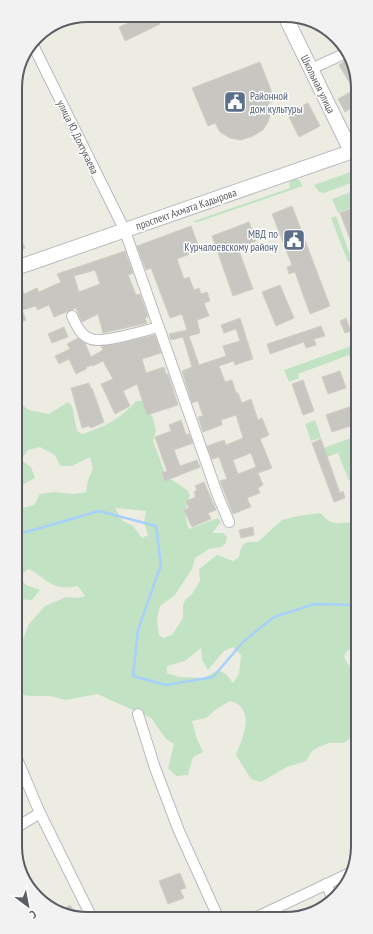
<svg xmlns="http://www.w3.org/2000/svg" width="373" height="934" font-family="'PT Sans Narrow',sans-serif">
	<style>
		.green { fill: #c1e3c3; fill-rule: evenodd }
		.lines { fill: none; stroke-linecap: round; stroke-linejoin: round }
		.stream { stroke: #a7d0fa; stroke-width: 2.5 }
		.building { fill: #c8c6c0; stroke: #d1cec2; fill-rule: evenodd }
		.minor-casing { stroke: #b8babf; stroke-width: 12 }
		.secondary-casing { stroke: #b9bbc1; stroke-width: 16 }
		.minor { stroke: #fff; stroke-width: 10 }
		.secondary { stroke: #fff; stroke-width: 14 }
		.labels { text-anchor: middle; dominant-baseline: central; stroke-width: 3; stroke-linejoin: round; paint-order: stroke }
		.street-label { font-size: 11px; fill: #5b5e63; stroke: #fff }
		.service-label { font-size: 11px; fill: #4e5e75; stroke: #fff; text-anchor: start }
		.rim { fill: none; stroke: #5b5e63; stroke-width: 2 }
	</style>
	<rect width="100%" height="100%" fill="#edece3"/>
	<g class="green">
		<path d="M356,170v11l-32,12 -5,-1 -5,-7z"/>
		<path d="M296,178l4,3 3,5 -108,37 -1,-2 96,-33 -1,-5 2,-3z"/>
		<path d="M356,190v16l-18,7 -6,-14z"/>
		<path d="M336,216l16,44 -4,2 -17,-44z"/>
		<path d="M354,345l2,7v10l-4,2 -3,-9 -51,19 1,4 -10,4 -5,-12z"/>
		<path d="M16,401l13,9 20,4 19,-12 4,4 5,25 6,3c24,-9 35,-13 53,-33h6l11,17 3,13 -3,10 13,35 21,14 3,5c-5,12 -6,22 -1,34l29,-11 3,4 -9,11h11l4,4 -1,6 -5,4 -12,2 -14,9 -3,11 -17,26 -15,11 -3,13 2,16 4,3 9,-3 11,-17v-12l2,-6 7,-6 8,-13 -1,-12 18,-14 16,6 6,-4 1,-6 3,-6 4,-3h11l24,-22 16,-4 22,-3c18,19 20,4 37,12v120l-10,6 -3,5c3,8 5,11 13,13l1,63 -14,11h-15l-12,5 -5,3 -6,10 -19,6 -26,15 -10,-3 -15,-24c5,-14 16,-35 5,-48 -2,-3 -8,-5 -11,-6l-15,9 -9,8 -14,3 5,18 6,13 -10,5 -5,18 -12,1 -8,-8 6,-24 -8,-5 -15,-21 -43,-19 -10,-5 -32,6 -16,-4h-21l-5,-1 -7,-7 4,-44 8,-20 16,-18 21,-9 12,1 7,-2 -7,-10c-27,5 -28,-5 -49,-17l-10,7 7,9 14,5 -8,10 -15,-1 -1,-93 6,2 12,-3 6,-11 13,-2 21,2 12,-2 2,-12 5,-11 -3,-12 -18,9h-12l-5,-11 -15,-8 -12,3 -7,10 10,7 4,11 -11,6 -8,9zM115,508l31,3 -2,12 4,12 -6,3 -9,-12 -10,-5zM233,647l8,8 -2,19 -6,9 -7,-9 -8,-4 -14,8 -25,-1 -12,-4v-7l18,-5 16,-13 1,12 6,10 16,-19z"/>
		<path d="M315,420l6,18 -10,3 -6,-17z"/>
		<path d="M353,437l4,10v31l-8,3 -11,-28 -11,4 -3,-9z"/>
	</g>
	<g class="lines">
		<path class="stream" d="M16,535l83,-24 57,15 5,39 -23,65 -5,46 33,9 47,-8 31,-36 30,-24 41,-13 42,1"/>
	</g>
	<g class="building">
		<path d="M133,15h23l4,9 -35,17 -6,-14 16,-7z"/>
		<path d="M345,61l11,18v26l-11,7 -7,-13 16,-9 -15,-25z"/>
		<path d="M260,62l15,38 -7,4 3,8 -3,10 -5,8 -10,6 -12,4 -11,-2 -10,-6 -5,-9 -7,3 -16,-38z"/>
		<path d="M308,103l12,23 -21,11 -12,-24z"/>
		<path d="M292,206l38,100 -20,8 -15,-42 -6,2 -2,-7 5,-2 -20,-51z"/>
		<path d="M356,207v48l-16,-42z"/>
		<path d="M249,222l7,19 -18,7 15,41 -20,7 -21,-60z"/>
		<path d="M191,226l9,24 -23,9 7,20 5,-2 5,13 5,-2 2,6 6,-2 3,9 -6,2 5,13 -12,4 3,13 -11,3 10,29 27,-9 -3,-10 17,-5 -4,-12 -12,4 -3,-8 19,-7 13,41 -18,6 -1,-4 -15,5 6,16 7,-2 4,13h2l4,10 9,-4 7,21 4,-2 7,17 -9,4 12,29 -14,5 5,12 -5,3 2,5 -13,5 4,9 -18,7 -13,-33 7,-2 -8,-22 -7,2 -5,-13 17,-6 2,5 17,-7 -7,-23 -15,5 1,5 -19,7 -5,-15 5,-1 -5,-15 -6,2 -10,-32 10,-4 -9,-30 -12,3 -2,-6 18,-4 -5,-16 -12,4 -19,-50 -5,2 -9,-24zM251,453l5,14 -18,7 -5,-14z"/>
		<path d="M16,229l9,19 -9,5z"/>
		<path d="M125,251l8,22 -5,2 8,20 4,-1 8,23 -3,1 2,5 -44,10 -5,-19 -16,8 -6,-14 -22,9 -5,-12 -12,5 -1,-4 -14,4 4,10 -10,4v-34l6,-2 2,6 13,-6 2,4 22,-10 -4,-8zM95,270l5,14 -21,8 -5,-16z"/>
		<path d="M280,285l14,33 -18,8 -14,-34z"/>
		<path d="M346,318l5,13 -6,2 -5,-12z"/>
		<path d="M321,326l4,10 -11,3 2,6 -10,3 -2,-6 -34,12 -3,-10z"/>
		<path d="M64,327l4,10 -16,6 -4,-9z"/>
		<path d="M155,335l6,18 -19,6 4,14 18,-6 2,7h2l10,31 -31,10 -10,-31 -14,7 7,15 -15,8 -14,-30 12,-5 -10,-18 -10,5v-1l-7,2v2l-10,5 -7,-15 -10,5 -4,-8 15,-7 -3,-5 11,-6 7,5 6,14 12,-7 -2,-4 25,-4z"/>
		<path d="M340,371l6,17 -18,6 -6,-17z"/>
		<path d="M303,380l11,31 -11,4 -11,-31z"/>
		<path d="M89,383l2,6 1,-1 12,34 -13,6 -2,-2 -7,2 -11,-40z"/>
		<path d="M352,406l5,12v6l-25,8 -6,-17z"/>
		<path d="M181,420l5,15 3,-1 4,9 -19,7 6,16 17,-6 3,7 -35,14 -3,-8 5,-2 -12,-34 16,-6 -2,-6z"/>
		<path d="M321,439l19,54 3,-2 2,7 -11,4 -22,-59z"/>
		<path d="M204,482l12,28 -8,3 3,6 -19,8 -8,-17 5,-2 -3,-7 10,-4 -2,-5 3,-2 -2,-4z"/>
		<path d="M253,527l1,8 -13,3 -2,-8z"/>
		<path d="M180,873l6,15 -6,2 4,8 -16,6 -9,-23z"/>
		<path d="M70,905l8,13h-4l-14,-7z"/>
	</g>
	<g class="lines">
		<g class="minor-casing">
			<g id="minor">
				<path d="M32,43l93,188 93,265 11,26"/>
				<path d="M311,69l35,-16"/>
				<path d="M72,316c4,9 9,20 19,23 11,5 55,-9 68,-12"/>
				<path d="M138,714l17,54 24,63 39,86"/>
				<path d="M17,759l23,54 52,105"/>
				<path d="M17,827l23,-14"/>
				<path d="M326,884l7,15"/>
				<path d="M257,917l91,-43"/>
			</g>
		</g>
		<g class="secondary-casing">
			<g id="secondary">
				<path d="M285,16l66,135"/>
				<path d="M16,268l340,-118"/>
			</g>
		</g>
		<use href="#minor" class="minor"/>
		<use href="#secondary" class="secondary"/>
	</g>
	<defs>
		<g id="civic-square" transform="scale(1.15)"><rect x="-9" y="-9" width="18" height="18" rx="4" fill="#5c6f8a" stroke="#fff"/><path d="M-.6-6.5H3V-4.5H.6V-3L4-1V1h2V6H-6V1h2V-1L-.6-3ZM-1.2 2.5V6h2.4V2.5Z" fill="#fff"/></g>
	</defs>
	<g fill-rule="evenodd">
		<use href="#civic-square" x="235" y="102"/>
		<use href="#civic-square" x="294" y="240"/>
	</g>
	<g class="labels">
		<g class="street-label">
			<text transform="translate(318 84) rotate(64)">Школьная улица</text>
			<text transform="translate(78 137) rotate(64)">улица Ю. Дохтукаева</text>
			<text transform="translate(186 209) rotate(-19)">проспект Ахмата Кадырова</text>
		</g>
		<g class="service-label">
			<text x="250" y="96">Районной<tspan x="250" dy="13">дом культуры</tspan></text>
			<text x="278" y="234" text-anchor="end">МВД по<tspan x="278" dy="13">Курчалоевскому району</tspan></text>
		</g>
	</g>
	<path d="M0 0H373V934H0ZM88 22H285A66 66 0 0 1 351 88V846A66 66 0 0 1 285 912H88A66 66 0 0 1 22 846V88A66 66 0 0 1 88 22Z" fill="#f2f2f3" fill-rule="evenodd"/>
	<path class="rim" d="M88 22H285A66 66 0 0 1 351 88V846A66 66 0 0 1 285 912H88A66 66 0 0 1 22 846V88A66 66 0 0 1 88 22Z"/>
	<g transform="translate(28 906) rotate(148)" stroke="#ffffff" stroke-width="3" paint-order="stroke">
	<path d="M0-3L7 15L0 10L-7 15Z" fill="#5b5e63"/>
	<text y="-6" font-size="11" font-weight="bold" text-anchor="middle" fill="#5b5e63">С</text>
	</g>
</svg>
